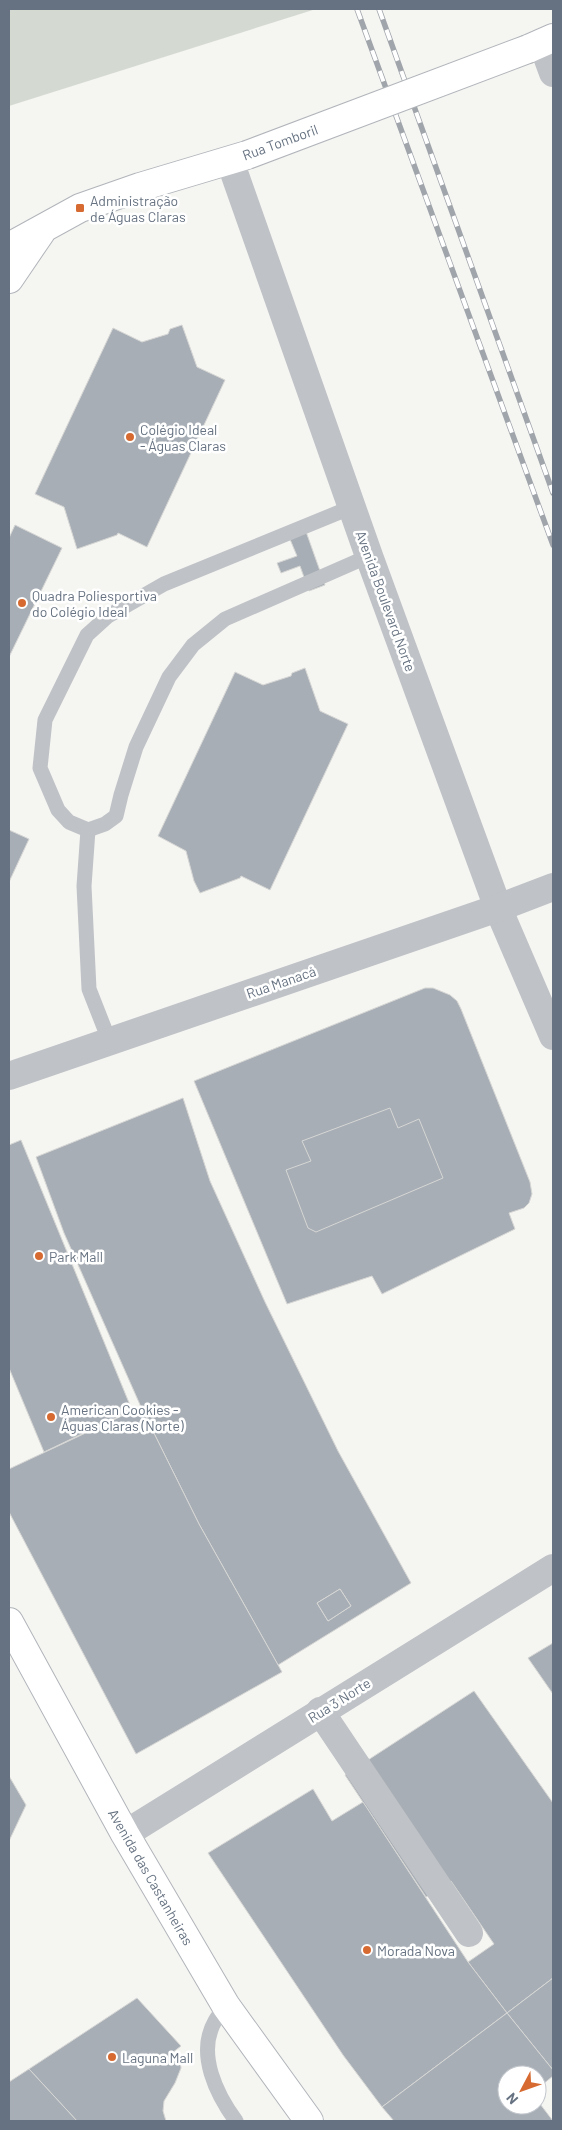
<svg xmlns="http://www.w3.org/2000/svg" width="562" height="2130" font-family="Barlow,sans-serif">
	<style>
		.green { fill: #d4dad2 }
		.building { fill: #a8aeb5; stroke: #d6d7d5; fill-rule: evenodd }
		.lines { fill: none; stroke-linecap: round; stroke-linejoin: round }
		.secondary-casing { stroke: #b1b5ba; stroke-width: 30 }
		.service { stroke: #bfc2c6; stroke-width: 15 }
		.minor { stroke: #bfc2c6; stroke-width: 28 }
		.tertiary { stroke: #bfc2c6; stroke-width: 28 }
		.secondary { stroke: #fff; stroke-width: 28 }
		.rail-casing { stroke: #a0a5ab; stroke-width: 5.5 }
		.rail { stroke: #fff; stroke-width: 4; stroke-dasharray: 11; stroke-linecap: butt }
		.secondary-bridge-casing { stroke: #b1b5ba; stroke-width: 30; stroke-linecap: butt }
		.secondary-bridge { stroke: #fff; stroke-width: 28 }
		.poi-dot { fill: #d66a31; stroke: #fff; stroke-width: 2 }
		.labels { text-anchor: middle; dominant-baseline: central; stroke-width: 5; stroke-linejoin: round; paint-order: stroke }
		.street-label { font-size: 14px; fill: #667281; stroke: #fff }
		.poi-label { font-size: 14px; fill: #667281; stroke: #fff; text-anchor: start }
	</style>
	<rect width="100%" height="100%" fill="#f5f5f2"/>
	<path class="green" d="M9,9h307l-307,97z"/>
	<g class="building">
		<path d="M182,325l15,42 28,13 -78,167 -29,-14 -1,2 -40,14 -13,-42 -29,-13 78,-166 29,14 26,-8 2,-5z"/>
		<path d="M15,525l47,23 -53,109v-119z"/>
		<path d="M304,526l21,59 -16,6 -9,-25 -19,7 -4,-10 20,-7 -10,-24z"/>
		<path d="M305,668l15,43 28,13 -78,166 -29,-14 -1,2 -40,15 -6,-12 -8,-30 -28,-15 77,-164 28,13 28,-9 1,-3z"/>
		<path d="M9,830l20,9 -20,43z"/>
		<path d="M425,988h8l17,7 7,6 4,8 69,173 2,12 -3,9 -5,5 -15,5 6,16 -133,65 -10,-18 -85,28 -93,-223z"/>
		<path d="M183,1098l27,83 55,121 73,149 73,132 -133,82 -79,-141 -58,-117 -77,-174 -28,-76zM340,1589l11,17 -23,15 -11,-18z"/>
		<path d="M390,1108l8,20 21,-9 24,59 -127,54 -8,-4 -22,-58 25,-9 -9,-20z"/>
		<path d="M21,1140l111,270 -88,42 -35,-84v-223z"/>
		<path d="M141,1407l58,117 83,148 -146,82 -127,-242v-43z"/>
		<path d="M340,1589l11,17 -23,15 -11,-18z"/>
		<path d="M553,1643v51l-25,-36z"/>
		<path d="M474,1691l79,112v175l-46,35 -39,-51 26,-18 -43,-63 -25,16 -81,-122z"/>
		<path d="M9,1776l17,29 -17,36z"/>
		<path d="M313,1789l19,32 31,-19 105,160 39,51 -125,94 -39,-52 -135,-202z"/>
		<path d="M553,1978v92l-46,-57z"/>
		<path d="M137,1998l44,48 -9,7 8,8 1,7 -6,15 -11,18 -1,10 3,10h-89l-48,-52z"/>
		<path d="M507,2013l46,57v6l-16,13v-14h-30v30h30v-5l16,21h-159l-12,-14z"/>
		<path d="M29,2069l48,52h-68v-39z"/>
	</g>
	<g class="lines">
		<g class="secondary-casing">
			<g id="secondary">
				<path d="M528,49l25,-11"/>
				<path d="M9,247l71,-39 60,-21 107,-32"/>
				<path d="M9,279l32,-47"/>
				<path d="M9,1622l116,212 101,172 83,115"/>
			</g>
		</g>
		<g class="service">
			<path d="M352,507l-188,77 -56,32 -21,19 -42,85 -5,48 18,42 11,12 19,8 17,-6 11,-8 5,-21 15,-48 33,-70 24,-32 32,-26 144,-63"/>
			<path d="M88,830l-4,56 5,103 20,51"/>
			<path d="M226,2006c-4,5 -8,10 -11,15 -19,33 2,74 21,100"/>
		</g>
		<g class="minor">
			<path d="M320,1711l149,222"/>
			<path d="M125,1834l428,-266"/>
		</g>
		<g class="tertiary">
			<path d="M542,43l11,30"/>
			<path d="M230,161l139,395 129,352 55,128"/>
			<path d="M9,1076l489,-168 55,-21"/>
		</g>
		<use href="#secondary" class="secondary"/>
		<g class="rail-casing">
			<g id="rail">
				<path d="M357,9l196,536"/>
				<path d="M379,9l174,484"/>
			</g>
		</g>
		<use href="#rail" class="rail"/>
		<g class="secondary-bridge-casing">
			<path id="secondary-bridge" d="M247,155l281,-106"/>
		</g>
		<use href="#secondary-bridge" class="secondary-bridge"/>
	</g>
	<g class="poi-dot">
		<rect x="75" y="203" width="10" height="10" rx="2.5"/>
		<circle cx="130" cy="437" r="5"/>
		<circle cx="22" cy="603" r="5"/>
		<circle cx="39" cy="1256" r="5"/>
		<circle cx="51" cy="1417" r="5"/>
		<circle cx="367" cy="1950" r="5"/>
		<circle cx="112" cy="2057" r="5"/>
	</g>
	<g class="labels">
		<g class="street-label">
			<text transform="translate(280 142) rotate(-20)">Rua Tomboril</text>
			<text transform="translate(386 601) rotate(70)">Avenida Boulevard Norte</text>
			<text transform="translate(281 982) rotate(-19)">Rua Manacá</text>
			<text transform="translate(339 1700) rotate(-32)">Rua 3 Norte</text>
			<text transform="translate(151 1877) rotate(60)">Avenida das Castanheiras</text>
		</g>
		<g class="poi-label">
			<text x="90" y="200">Administração<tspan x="90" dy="16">de Águas Claras</tspan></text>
			<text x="140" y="429">Colégio Ideal<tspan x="140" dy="16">- Águas Claras</tspan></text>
			<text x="32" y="595">Quadra Poliesportiva<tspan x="32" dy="16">do Colégio Ideal</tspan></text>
			<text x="49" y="1256">Park Mall</text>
			<text x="61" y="1409">American Cookies -<tspan x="61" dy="16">Águas Claras (Norte)</tspan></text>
			<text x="377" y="1950">Morada Nova</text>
			<text x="122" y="2057">Laguna Mall</text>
		</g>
	</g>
	<rect width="562" height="2130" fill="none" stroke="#667281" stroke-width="20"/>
	<g transform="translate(522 2090) rotate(229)"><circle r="24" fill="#ffffff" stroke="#c2c7cd"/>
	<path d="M0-4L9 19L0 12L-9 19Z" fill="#d66a31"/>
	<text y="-8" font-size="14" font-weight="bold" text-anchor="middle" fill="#667281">N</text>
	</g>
</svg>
